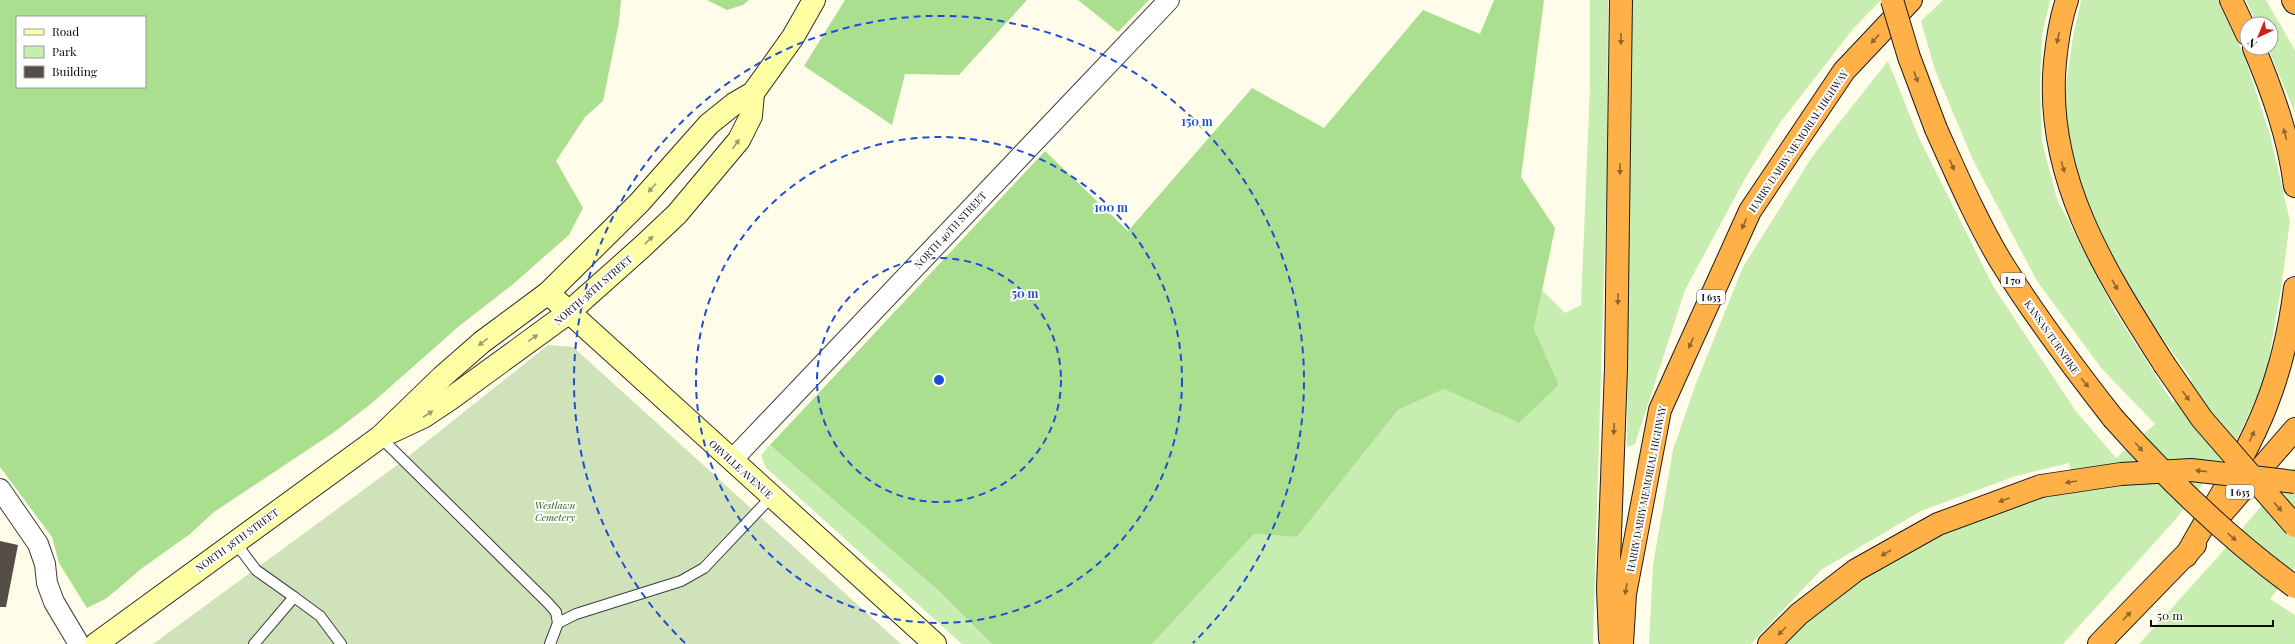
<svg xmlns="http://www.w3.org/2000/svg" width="2295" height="644" font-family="'Playfair Display',serif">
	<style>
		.green { fill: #c8edb0 }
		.forest { fill: #a9df8e; fill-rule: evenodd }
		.cemetery { fill: #d0e2b9 }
		.building { fill: #554e47 }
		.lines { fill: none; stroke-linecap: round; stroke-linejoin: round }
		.lane-casing { stroke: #3e3e3e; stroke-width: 12 }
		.street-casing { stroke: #3e3e3e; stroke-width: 22 }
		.secondary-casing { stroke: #2d2d2d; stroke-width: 24 }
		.highway-casing { stroke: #1c1c1c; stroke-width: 24 }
		.lane { stroke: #fff; stroke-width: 10 }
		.street { stroke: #fff; stroke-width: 20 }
		.secondary { stroke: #feffa5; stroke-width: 22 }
		.highway { stroke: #ffb148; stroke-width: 22 }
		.highway-bridge-casing { stroke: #1c1c1c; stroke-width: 24; stroke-linecap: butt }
		.highway-bridge { stroke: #ffb148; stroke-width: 22 }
		.oneway { fill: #91662d }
		.oneway2 { fill: #9d9d67 }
		.ring { fill: none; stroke: #1d4ed8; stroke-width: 2; stroke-dasharray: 7 5 }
		.labels { text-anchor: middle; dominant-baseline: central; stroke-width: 4; stroke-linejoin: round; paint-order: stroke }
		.shield { fill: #fff; stroke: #545454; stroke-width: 1 }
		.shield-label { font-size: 9px; font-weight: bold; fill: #0b0b0b }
		.street-label { font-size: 10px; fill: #0b0b0b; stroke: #fff }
		.park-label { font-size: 10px; font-style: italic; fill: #1e6817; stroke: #fff }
		.centre { fill: #1d4ed8; stroke: #fff; stroke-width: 2 }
		.ring-label { font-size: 12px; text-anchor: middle; font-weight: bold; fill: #1d4ed8; stroke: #fff; stroke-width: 4; stroke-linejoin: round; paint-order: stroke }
	</style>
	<rect width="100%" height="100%" fill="#fffdea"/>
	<g class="green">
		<path d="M1590,0h18l-1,168 -14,476h-441l102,-110 43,3 101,-127 46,-21 75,34 40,-38 -25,-56 8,-39 23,23 16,-8 9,-218z"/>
		<path d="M1630,0h251l-28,29 -74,95 -33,53 -61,113 -50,154 -8,3z"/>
		<path d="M1943,0h107l-8,35 -2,52 2,55 15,57 57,111 59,93 19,-23 -56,-80 -53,-101 -20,-94 10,-68 8,-37h137l26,55 26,80 20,86 -9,68 -16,91 -28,59 -62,81 -112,124h-282l63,-54 115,-65 65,-23 52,-11 -7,-28 -53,13 -95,35 -100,59 -70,74h-102l4,-79 20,-115 22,-64 48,-119 69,-110 76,-96 31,77 74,148 82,124 41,48 39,-34 -53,-55 -65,-88 -64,-121 -38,-90 -14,-49z"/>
		<path d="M2246,0h20l29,50v63l-27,-65h3v-24h-14z"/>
		<path d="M770,445l168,145 54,54h-30l-196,-176 -5,-13z"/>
		<path d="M2295,467v100l-25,32 25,16v29h-156l77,-85z"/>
	</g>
	<g class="forest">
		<path d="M0,0h621l-2,22 -16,79 -18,16 -29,44 27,47 -14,27 -57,50 -54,42 -86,76 -39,30 -119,79 -24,22 -49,35 -34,29 -20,10 -28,-45 -7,-26 -52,-70zM17,17h128v70h-128z"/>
		<path d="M707,0h42l-6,5 -16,5z"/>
		<path d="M845,0h182l-68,75 -54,-1 -13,51 -88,-59z"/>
		<path d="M1078,0h71l-31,32z"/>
		<path d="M1494,0h50l-23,177 34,51 -21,101 25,56 -40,38 -75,-34 -46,21 -101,127 -43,-3 -102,110h-160l-54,-54 -168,-145 275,-294 83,80 124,-143 72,40 99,-118 57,24z"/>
	</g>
	<path class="cemetery" d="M548,345l25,2 328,297h-748l247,-181z"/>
	<path class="building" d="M0,541l18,4 -12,62h-6z"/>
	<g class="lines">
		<g class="lane-casing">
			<g id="lane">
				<path d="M380,437l168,166 8,9 2,11 18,-9 105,-33 23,-13 68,-72"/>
				<path d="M235,542l21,28 38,27"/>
				<path d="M254,644l40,-47 26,19 21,28"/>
				<path d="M550,644l8,-21"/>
			</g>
		</g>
		<g class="street-casing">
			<g id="street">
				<path d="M732,460l437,-460"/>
				<path d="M0,489l38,55 7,20 2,19 7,19 25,42"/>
			</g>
		</g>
		<g class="secondary-casing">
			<g id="secondary">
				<path d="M548,293l387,351"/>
				<path d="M391,432l32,-15 27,-18 118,-86 74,-66 35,-33 62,-74 12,-24 2,-23"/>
				<path d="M96,644l284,-207 62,-60 40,-35 66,-49 91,-90 70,-79 25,-20 19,-11 40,-56 21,-37"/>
			</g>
		</g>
		<g class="highway-casing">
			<g id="highway">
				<path d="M2067,0c-7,20 -10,42 -12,62 -11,115 50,209 109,302"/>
				<path d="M2231,0l16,34"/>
				<path d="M2293,0l2,3"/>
				<path d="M2254,48c19,45 35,90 41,138"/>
				<path d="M1936,129c20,44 39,89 64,131 34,55 73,107 113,158"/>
				<path d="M2216,520l79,-91"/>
				<path d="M2186,556c27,-49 60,-99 80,-150 15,-38 24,-78 29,-118"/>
				<path d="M1610,639l-2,-50 8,-221 5,-368"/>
				<path d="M1622,644l3,-50 35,-184 90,-199 94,-140 67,-71"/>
				<path d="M1769,644l30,-30 57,-44 82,-46 103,-38"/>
				<path d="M2099,644l96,-99"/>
			</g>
		</g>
		<use href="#lane" class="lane"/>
		<use href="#street" class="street"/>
		<use href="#secondary" class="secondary"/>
		<use href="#highway" class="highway"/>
		<g class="highway-bridge-casing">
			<g id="highway-bridge">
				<path d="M1892,0l17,57 27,72"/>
				<path d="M2164,364l38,55 93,107"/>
				<path d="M2113,418c55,62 115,120 182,169"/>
				<path d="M2041,486l80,-12 70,-4 104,12"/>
			</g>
		</g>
		<use href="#highway-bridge" class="highway-bridge"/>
	</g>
	<defs><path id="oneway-solid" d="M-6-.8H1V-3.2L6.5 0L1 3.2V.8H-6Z"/></defs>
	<g class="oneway">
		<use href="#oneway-solid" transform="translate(2058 38) rotate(102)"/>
		<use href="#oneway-solid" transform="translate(1621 39) rotate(90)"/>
		<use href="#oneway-solid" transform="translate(1875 39) rotate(133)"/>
		<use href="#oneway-solid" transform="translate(1916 77) rotate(69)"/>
		<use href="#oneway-solid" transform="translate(2285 134) rotate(-105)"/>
		<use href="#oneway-solid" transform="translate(1952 165) rotate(66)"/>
		<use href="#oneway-solid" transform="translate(2063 167) rotate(74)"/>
		<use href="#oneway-solid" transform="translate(1620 169) rotate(90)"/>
		<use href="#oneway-solid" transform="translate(1744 224) rotate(114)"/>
		<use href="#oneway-solid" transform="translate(2115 285) rotate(61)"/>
		<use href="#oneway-solid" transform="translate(1618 299) rotate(91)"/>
		<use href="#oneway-solid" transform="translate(1691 343) rotate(114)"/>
		<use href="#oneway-solid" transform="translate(2085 383) rotate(51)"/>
		<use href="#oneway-solid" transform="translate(2186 396) rotate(55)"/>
		<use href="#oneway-solid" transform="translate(1614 429) rotate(92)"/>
		<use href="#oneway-solid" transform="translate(2252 436) rotate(-64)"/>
		<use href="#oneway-solid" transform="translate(2139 447) rotate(49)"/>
		<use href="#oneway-solid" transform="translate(2201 471) rotate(-174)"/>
		<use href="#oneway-solid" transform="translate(2071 482) rotate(171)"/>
		<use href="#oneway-solid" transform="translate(2004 500) rotate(160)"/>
		<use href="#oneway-solid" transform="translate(2278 507) rotate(48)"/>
		<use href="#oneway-solid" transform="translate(2232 537) rotate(42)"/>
		<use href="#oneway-solid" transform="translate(1886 553) rotate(151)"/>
		<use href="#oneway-solid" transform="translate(1626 589) rotate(100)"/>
		<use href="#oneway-solid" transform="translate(2127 616) rotate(-46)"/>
		<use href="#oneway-solid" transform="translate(1782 631) rotate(134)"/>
	</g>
	<g class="oneway2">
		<use href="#oneway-solid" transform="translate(736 144) rotate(-54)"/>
		<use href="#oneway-solid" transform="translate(652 188) rotate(132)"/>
		<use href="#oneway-solid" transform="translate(649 240) rotate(-44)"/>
		<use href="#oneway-solid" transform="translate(533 338) rotate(-35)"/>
		<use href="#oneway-solid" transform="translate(483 342) rotate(142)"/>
		<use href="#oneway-solid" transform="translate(428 414) rotate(-33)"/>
	</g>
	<g class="ring">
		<circle cx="939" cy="380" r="122"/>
		<circle cx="939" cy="380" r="243"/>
		<path d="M685 643A365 365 0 1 1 1193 643"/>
	</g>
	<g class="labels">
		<g class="shield">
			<rect x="2001" y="273" width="24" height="14" rx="3"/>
			<rect x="1697" y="290" width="28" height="14" rx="3"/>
			<rect x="2226" y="485" width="28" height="14" rx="3"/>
		</g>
		<g class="shield-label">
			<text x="2013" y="280">I 70</text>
			<text x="1711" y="297">I 635</text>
			<text x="2240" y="492">I 635</text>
		</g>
		<g class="street-label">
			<text transform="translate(1798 141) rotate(-56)">HARRY DARBY MEMORIAL HIGHWAY</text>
			<text transform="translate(950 230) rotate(-47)">NORTH 40TH STREET</text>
			<text transform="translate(593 290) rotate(-41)">NORTH 38TH STREET</text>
			<text transform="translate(2052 337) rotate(55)">KANSAS TURNPIKE</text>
			<text transform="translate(741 469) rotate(42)">ORVILLE AVENUE</text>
			<text transform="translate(1646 489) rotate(-79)">HARRY DARBY MEMORIAL HIGHWAY</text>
			<text transform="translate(237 540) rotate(-36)">NORTH 38TH STREET</text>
		</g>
		<g class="park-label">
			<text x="555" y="505">Westlawn<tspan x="555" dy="12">Cemetery</tspan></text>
		</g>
	</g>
	<circle cx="939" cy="380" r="6" class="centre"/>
	<g class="ring-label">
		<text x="1197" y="126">150 m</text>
		<text x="1111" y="212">100 m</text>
		<text x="1025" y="298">50 m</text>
	</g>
	<rect x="16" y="16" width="130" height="72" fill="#ffffff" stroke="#9d9d9d"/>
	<rect x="24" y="29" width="20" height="6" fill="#feffa5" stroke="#9d9d9d"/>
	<text x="52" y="36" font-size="12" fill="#0b0b0b">Road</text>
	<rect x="24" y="46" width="20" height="12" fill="#c8edb0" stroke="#9d9d9d"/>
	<text x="52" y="56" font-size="12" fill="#0b0b0b">Park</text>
	<rect x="24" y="66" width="20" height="12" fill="#554e47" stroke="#9d9d9d"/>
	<text x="52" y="76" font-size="12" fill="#0b0b0b">Building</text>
	<g transform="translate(2259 36) rotate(224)"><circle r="19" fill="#ffffff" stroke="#9d9d9d"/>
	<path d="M0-3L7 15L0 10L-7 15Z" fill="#c72417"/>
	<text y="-6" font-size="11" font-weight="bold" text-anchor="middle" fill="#0b0b0b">N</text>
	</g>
	<path d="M2151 620v6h122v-6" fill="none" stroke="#0b0b0b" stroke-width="2"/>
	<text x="2157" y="620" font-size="12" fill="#0b0b0b" stroke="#ffffff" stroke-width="3" paint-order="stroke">50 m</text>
</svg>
